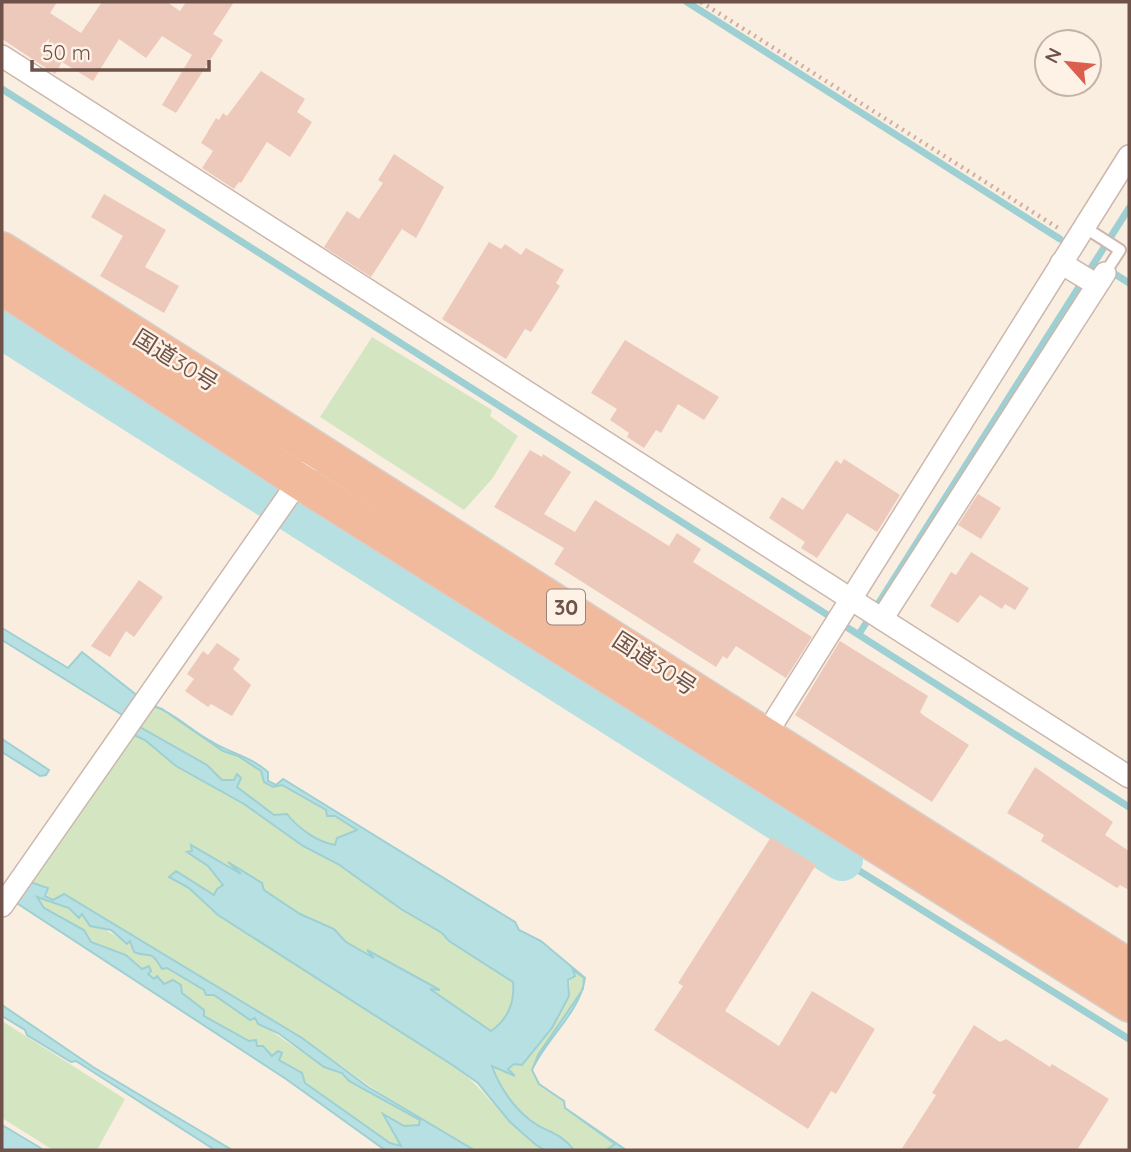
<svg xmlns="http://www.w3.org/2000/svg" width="1131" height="1152" font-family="Quicksand,'Noto Sans JP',sans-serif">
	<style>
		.green { fill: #d4e6c1 }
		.water { fill: #b7e0e2; stroke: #9ed0d3; stroke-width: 2; fill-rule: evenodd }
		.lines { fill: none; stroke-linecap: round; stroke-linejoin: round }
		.stream { stroke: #9ed0d3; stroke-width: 7 }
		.river { stroke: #b7e0e2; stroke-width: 42 }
		.building { fill: #edc9bb }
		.service-casing { stroke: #ccb7ac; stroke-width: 14 }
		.minor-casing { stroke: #ccb7ac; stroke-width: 24 }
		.trunk-casing { stroke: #d7cfcc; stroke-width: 38 }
		.path { stroke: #d2ad9e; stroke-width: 4.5; stroke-dasharray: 2 5; stroke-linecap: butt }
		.service { stroke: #fff; stroke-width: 10 }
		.minor { stroke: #fff; stroke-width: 21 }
		.trunk { stroke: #f2ba9c; stroke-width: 35 }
		.labels { text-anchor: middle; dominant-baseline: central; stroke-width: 5; stroke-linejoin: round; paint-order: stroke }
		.shield { fill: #fef2e6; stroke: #9a8379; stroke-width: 2 }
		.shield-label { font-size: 21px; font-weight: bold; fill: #6f534a }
		.street-label { font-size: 23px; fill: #6f534a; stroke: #fef2e6 }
	</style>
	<rect width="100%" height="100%" fill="#faeee1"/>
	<g class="green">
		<path d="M372,337l120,73 -2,6 28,20 -26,43 -28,31 -144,-93z"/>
		<path d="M152,706l10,3 61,42 15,5 23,15 3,11 9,5 9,-2 76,45 -22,15c-19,-3 -37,-17 -49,-31l-13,1 -38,-28v-12l-2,5h-12l-15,-15 -67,-38 5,-17z"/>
		<path d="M131,734l14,6 31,26 68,38 59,42 35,18 63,45 41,24 7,8 64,41c2,21 -5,37 -22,49l-63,-43h9l-67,-37 7,9 -31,-18 -12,-13 -34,-15 -108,-68v5l-4,1 20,14 16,19 -9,10 -38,-24 -8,5 20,12 29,27 236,151c33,24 54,62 91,84h-71l-60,-35 6,6 -1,4 -15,1 -20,-10 17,30 -11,-3 -85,-60 -3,-10 -23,-13 3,-6 -10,2 -9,-10h-6l-53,-30 -1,-6 -36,-28 -6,1 -5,-6 -1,2 -19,-13v-4l-33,-16 -4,1 -8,-5 -7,-12 -40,-22 -8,-12 33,12 10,9 3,-4c13,9 33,24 46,30l2,-3 25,17 7,12 5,-1 88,49c10,12 51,37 67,48 6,4 14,4 20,8 17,13 36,24 56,33l-96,-68 -238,-144 -11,6 -23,-19z"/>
		<path d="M573,969l11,9 -1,11 -45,67 -6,14 7,14 25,17 1,7 50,36 -9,6h-32c-16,-20 -29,-17 -45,-31 -17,-14 -30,-33 -38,-54l12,7c8,-5 16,-9 23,-14 9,-6 41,-52 43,-63 2,-10 -1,-16 4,-26z"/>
		<path d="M2,1021l123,78 -28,51h-44l-51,-32z"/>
	</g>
	<g class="water">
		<path d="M2,628l66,40 14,-16 57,45 -15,19 -122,-76z"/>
		<path d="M152,705c23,8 40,27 62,38 19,11 37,14 54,29v9l8,4 7,-6 232,143 4,8 22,11 44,37c-5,35 -39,60 -53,92l7,14 25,17 1,7 61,42h-20l9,-6 -50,-36 -1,-7 -25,-17 -7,-14 6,-15 45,-66 1,-11 -11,-8 2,6 -7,4 1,16 -17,32 -30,37 -8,-1 -6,5 7,7 -23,-10c7,20 21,41 38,54 16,13 28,10 44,30h-29l-9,-5 -26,-23 -32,-39 -24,-17 -236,-151 -29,-27 -20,-11 7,-6 38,24 3,-6 6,-4 -15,-19 -21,-14 5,-1 -1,-6 50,29 -13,-12 34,21 2,7 36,24 34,15 12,13 28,16 -7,-8 73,40 -10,-1 61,42c17,-12 24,-28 22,-49l-64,-41 -7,-8 -41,-24 -63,-45 -35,-18 -59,-42 -68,-38 -31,-26 -13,-6 -102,148 18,6 -3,8 8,4 11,-6 238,144 66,49 106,63h-89l-99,-71 -271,-177 115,-168c10,-9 11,-21 22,-29zM152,706l10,3 61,42 15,5 23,15 3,11 9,5 9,-2 44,25 1,6h8l22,14 -20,8 -2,7c-18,-3 -37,-17 -48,-31l-13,1 -37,-28 4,-9 -4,-4 -3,6h-12l-15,-15 -67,-38 5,-17zM37,897l32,11 10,10 3,-4 8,12 21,4 16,14 3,-3 4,11c16,7 15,-5 28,17l5,-1 37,22 2,5h8l36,25 5,-2 3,6 20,9 46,34 18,6 7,8 71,39 -1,5 -15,1 -21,-12 18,32 -11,-3 -85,-60 -3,-10 -23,-13 3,-7 -4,-2 -6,5 -9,-10h-6l-1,-6 -7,1 -45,-25v-6l-22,-17 -1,-8 -8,-5 -9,4 -7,-8 -3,3 -6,-5 3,-3 -2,-5 -7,3 -16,-14 -35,-13 -7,-12 -40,-22z"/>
		<path d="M2,739l47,31 -3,5 -6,1 -38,-24z"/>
		<path d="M2,1005l91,62 139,83h-17l-139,-89 -5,1 -44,-27 -2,-5 -23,-14z"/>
		<path d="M2,1125l37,22 4,3h-41z"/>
	</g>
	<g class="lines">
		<g class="stream">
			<path d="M687,2l373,237"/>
			<path d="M2,89l1127,718"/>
			<path d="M1107,269l22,14"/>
			<path d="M859,634l270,-426"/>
			<path d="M842,860l287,179"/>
		</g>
		<path class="river" d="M2,328l840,532"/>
	</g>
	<g class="building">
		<path d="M2,2h55l-7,11 31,20 21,-31h65l13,9 6,-9h48l-21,32 10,6 -47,73 -14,-8 30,-50 -30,-19 -16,22 -27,-19 -26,42 -31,-19 -7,12 -53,-35z"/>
		<path d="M261,71l44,28 -8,13 15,10 -22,35 -23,-15 -26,41 -2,-1 -5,7 -32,-21 11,-17 -12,-8 15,-25 3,2 4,-7 4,3z"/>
		<path d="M394,154l50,33 -28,51 -14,-9 -31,48 -47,-30 23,-36 12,8 24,-36 -5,-3z"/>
		<path d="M104,194l62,36 -21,37 34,19 -15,27 -64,-37 23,-40 -32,-19z"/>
		<path d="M489,242l12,7 4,-5 16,11 5,-7 38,22 -8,13 4,3 -29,46 -6,-3 -19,30 -64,-40z"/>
		<path d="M625,340l94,57 -15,23 -26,-16 -17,29 -5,-3 -12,18 -17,-11 2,-4 -19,-13 7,-11 -26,-16z"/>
		<path d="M530,450l12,7 1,-3 28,18 -27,42 31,18 20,-32 74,46 8,-13 24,16 -8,13 119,75 -26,41 -50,-32 -9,13 -4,-3 -7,11 -162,-103 10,-16 -70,-41z"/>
		<path d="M844,459l56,36 -23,37 -30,-19 -30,45 -16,-10 4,-6 -36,-24 13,-21 21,13 33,-50 5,4z"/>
		<path d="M978,494l23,14 -20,31 -23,-14z"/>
		<path d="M971,552l58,36 -14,22 -10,-6 -3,5 -22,-14 -22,28 -28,-17 21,-34 5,3z"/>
		<path d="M139,580l24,17 -29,40 -8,-6 -16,26 -19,-11z"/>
		<path d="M840,641l88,55 -8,16 3,3 46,30 -37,57 -137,-87z"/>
		<path d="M217,643l23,16 -7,10 18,16 -19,31 -21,-12 -3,3 -23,-16 9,-12 -7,-5 16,-23 5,4z"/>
		<path d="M1035,767l78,55 -8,13 24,16v39l-9,-5 -3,3 -76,-47 3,-6 -37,-22z"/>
		<path d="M771,837l45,28 -91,146 54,35 33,-55 63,38 -39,65 -5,-3 -23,38 -154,-99 29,-44 -5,-3z"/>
		<path d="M974,1025l26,17 6,-3 44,28 2,-3 57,35 -32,51h-176l35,-55 -4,-2z"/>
	</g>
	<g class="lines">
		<g class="service-casing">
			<path id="service" d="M1084,227l36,23 -15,23"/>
		</g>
		<g class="minor-casing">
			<g id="minor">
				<path d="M2,56l1127,721"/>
				<path d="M1061,263l36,22"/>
				<path d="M882,619l223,-346"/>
				<path d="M760,744l369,-588"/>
				<path d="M2,906l303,-434"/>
			</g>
		</g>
		<g class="trunk-casing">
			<g id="trunk">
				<path d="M2,250l1127,717"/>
				<path d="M2,287l297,194 830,523"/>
			</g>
		</g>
		<path class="path" d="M701,2l357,226"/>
		<use href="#service" class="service"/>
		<use href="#minor" class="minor"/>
		<use href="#trunk" class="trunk"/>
	</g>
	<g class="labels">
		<rect class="shield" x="547" y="589.5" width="38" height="35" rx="5"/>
		<g class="shield-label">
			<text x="566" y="607">30</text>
		</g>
		<g class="street-label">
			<text transform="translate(176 360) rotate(32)">国道30号</text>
			<text transform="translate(655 663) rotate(33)">国道30号</text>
		</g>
	</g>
	<rect width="1131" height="1152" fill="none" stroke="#6f534a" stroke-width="7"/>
	<g transform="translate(1068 63) rotate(297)"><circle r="33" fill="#fef2e6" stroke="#c5b2a8" stroke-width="2"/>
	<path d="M0-5L12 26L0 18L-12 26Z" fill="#dc5e4e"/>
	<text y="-10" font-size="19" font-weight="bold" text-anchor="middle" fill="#6f534a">N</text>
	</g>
	<path d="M32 60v10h177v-10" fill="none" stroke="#6f534a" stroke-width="3.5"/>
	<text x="42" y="60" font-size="21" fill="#6f534a" stroke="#fef2e6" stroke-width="5" paint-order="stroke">50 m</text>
</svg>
